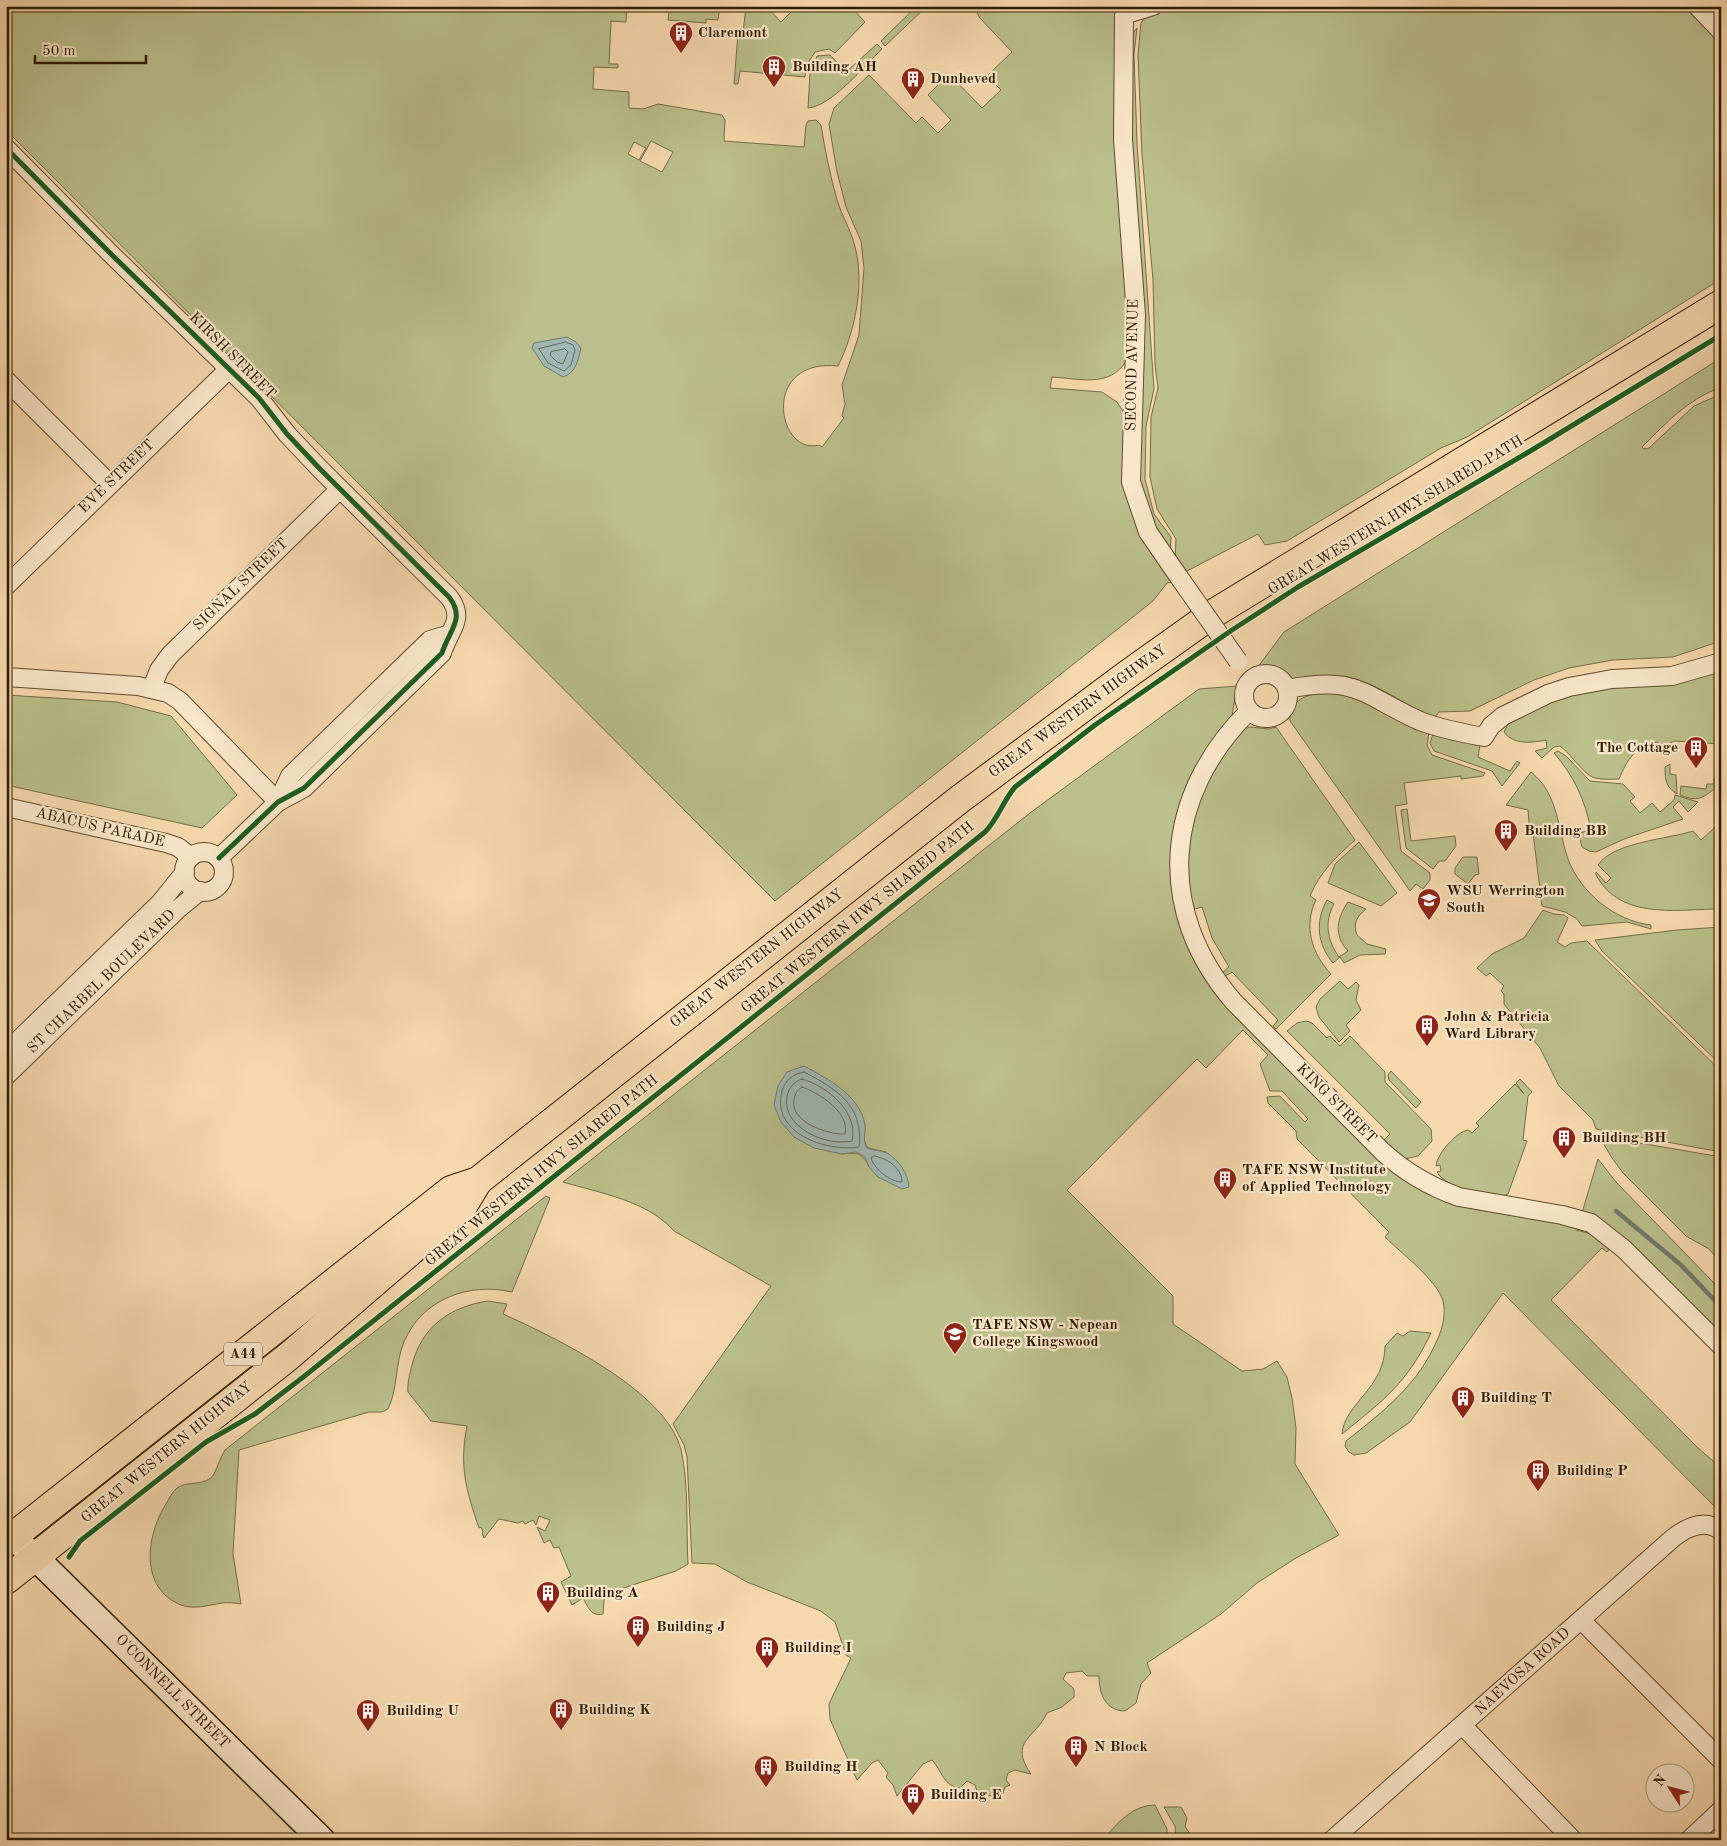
<svg xmlns="http://www.w3.org/2000/svg" width="1727" height="1846" font-family="'Old Standard TT',serif">
	<style>
		.green { fill: #babf8b; stroke: #746c46; fill-rule: evenodd }
		.water { fill: #a0b8b4; stroke: #73796c }
		.lines { fill: none; stroke-linecap: round; stroke-linejoin: round }
		.shore { stroke: #68695a; stroke-width: 1 }
		.stream { stroke: #73796c; stroke-width: 4.5 }
		.street-casing { stroke: #614a2b; stroke-width: 20 }
		.secondary-casing { stroke: #2f1a00; stroke-width: 28 }
		.highway-casing { stroke: #2f1a00; stroke-width: 30 }
		.street { stroke: #f9e6ca; stroke-width: 18 }
		.secondary { stroke: #f9e6ca; stroke-width: 25 }
		.highway { stroke: #f6d8ad; stroke-width: 28 }
		.street-bridge-casing { stroke: #614a2b; stroke-width: 20; stroke-linecap: butt }
		.street-bridge { stroke: #f9e6ca; stroke-width: 18 }
		.cycleway-casing { stroke: #f9e6ca; stroke-width: 8 }
		.cycleway { stroke: #1b5e20; stroke-width: 5 }
		.labels { text-anchor: middle; dominant-baseline: central; stroke-width: 4.5; stroke-linejoin: round; paint-order: stroke }
		.shield { fill: #f9e6ca; stroke: #6c573d; stroke-width: 1 }
		.shield-label { font-size: 14px; font-weight: bold; fill: #2f1a00 }
		.poi-label { font-size: 15px; font-weight: bold; fill: #2f1a00; stroke: #f9e6ca; text-anchor: start }
		.street-label { font-size: 15px; fill: #2f1a00; stroke: #f9e6ca }
	</style>
	<rect width="100%" height="100%" fill="#f6d8ad"/>
	<filter id="stains"><feTurbulence type="fractalNoise" baseFrequency=".004" numOctaves="4"/><feColorMatrix values="0 0 0 0 .2 0 0 0 0 .09 0 0 0 0 .02 0 0 0 .5 -.17"/></filter>
	<radialGradient id="worn" r=".72"><stop offset=".6" stop-color="#630" stop-opacity="0"/><stop offset="1" stop-color="#630" stop-opacity=".3"/></radialGradient>
	<g class="green">
		<path d="M6,6h621l-1,16 -15,-1 -2,43h9v4l-24,-1 -1,22 36,3v16l14,1 15,-5 64,11 3,5 -1,21 80,6 2,-22 2,-4 8,-1 5,5c4,25 9,50 16,75 5,16 14,30 18,47 10,37 0,85 -17,119 -78,-8 -61,90 -19,79l3,2 22,-29 -2,-2 3,-12 -3,-19 17,-50 5,-67 -3,-27 -15,-34 -9,-35 -8,-48 5,-16 35,-33 47,48 6,-6 16,16 13,-13 -23,-25 21,-21 33,34 19,-18 -14,-14 25,-24 -33,-35 -4,-11h142l-1,74 14,274c-16,35 -46,25 -78,23l-2,11 52,4 15,10 6,9 3,9 -1,39 48,123 -6,1 -14,18 -378,300 -769,-771zM651,141l22,11 -11,20 -22,-11zM634,142l12,6 -7,12 -11,-6z"/>
		<path d="M670,6h50l-2,14 -12,-1v4l-38,-3z"/>
		<path d="M746,6h20l15,16 16,-16h56l-1,2 13,14 -30,31 -6,-4 -14,3 -9,14 -1,11 -65,-6 -2,13h-4l4,-51h5z"/>
		<path d="M917,6h10l-42,40 -4,-5z"/>
		<path d="M1169,6h516l36,37v236l-254,158 -26,11 -154,93 -22,4 -7,-11 -73,38 -10,-11 1,-22 -19,-30 -7,-32 1,-60 7,-29 -3,-23 -2,-85 -11,-125 -4,-101 3,-31 3,-4z"/>
		<path d="M1137,28l-3,26 3,89 17,246 -8,37 -1,53 9,35 17,23 -1,20 -8,-12 -22,-54 -11,-344 1,-110z"/>
		<path d="M877,44l5,5c-18,17 -50,57 -74,59l2,-35 7,-17 13,-1 16,17z"/>
		<path d="M1721,358v29c-34,13 -54,35 -79,60l2,2 5,-1 45,-42 27,-12v247l-48,16 -60,3 -44,8 -35,12 -64,31 -31,1 -5,6c-27,-12 -59,-36 -87,-41 -19,-3 -39,5 -54,2 -15,-3 -17,-15 -36,-11l27,-36z"/>
		<path d="M1721,671v73l-47,-3 -10,5 -7,-4c-23,6 -29,16 -38,37 -7,0 -16,1 -24,-1 -10,-2 -24,-24 -35,-32l-6,1 -12,11 -7,-7 12,-3 -1,-8c-14,3 -33,5 -42,-8l5,-10 40,-20 20,-7 39,-7 68,-5z"/>
		<path d="M1237,686l-5,30 -35,49 -18,46 -5,22 -1,25 27,106 246,237 33,9 97,16v4l20,5 15,12 -4,5 -5,-4 -51,52 146,147 24,21v45l-218,-220 -93,129 -44,31 -12,2 -5,-3 -4,-6 1,-5c38,-30 73,-57 92,-103 5,-11 8,-25 5,-37 -6,-21 -42,-48 -58,-64l4,-5 -92,-93 -1,-8 -28,-28 -1,-6 13,-1 25,26 3,-3 -26,-28h-12l-10,-27 8,-9 -25,-25 -37,38 -9,-9 -130,131 106,106v28l69,47 21,-2 14,-8 10,16 5,21 4,30 -1,36 44,71 -43,23 -39,25 -36,31 -74,49 4,10 -10,11 -5,19 -11,8c-20,0 -26,-18 -26,-35h-12l-5,-5 -16,2 -3,6 11,10v8l-12,10 -15,6c-12,26 -39,28 -16,61l-16,-4 -7,3 -2,7 4,5 -5,2 -4,11 -4,2 -13,-8 -6,2 -3,-9 -8,-4 -7,7c-17,-2 -18,-17 -28,-28l-9,4 -26,32 -4,-11 -7,-8 2,-4 -10,-13 -6,3 -15,17 -27,-61 -1,-15 22,-46 -5,-3 -11,-33 -14,-11 -74,-29 -32,-18 -23,-1 -5,-106 -3,-12 -11,-21 98,-138 -97,-55c-26,-30 -74,-38 -111,-49l467,-369 169,-124zM865,1125l-1,16 4,7 18,4 -17,15c-6,-14 -12,-15 -27,-13z"/>
		<path d="M1325,692l25,3 79,38 -2,12 5,10 53,18 -2,3 -22,3v-3l-57,7 3,21 -12,2 6,45 29,22v7l-7,9 -7,-5 -6,7 -120,-170c-2,-21 18,-27 35,-29z"/>
		<path d="M6,695l111,7 54,14 66,79 -35,33 -196,-43z"/>
		<path d="M1250,727l19,2 7,-2 79,113c-19,17 -35,32 -45,56l6,4c-13,26 -4,54 15,74l-55,55 -3,-3 5,-6 -46,-48 -7,4 -3,-3 7,-6 -17,-29 -10,-31 -11,3c-6,-51 -4,-93 19,-140 7,-15 24,-29 34,-41z"/>
		<path d="M1433,734l47,11 -2,12 32,14 7,-10 3,2 -18,23 -10,-15 -58,-20 -4,-8z"/>
		<path d="M1558,751l8,5 24,25 33,3 12,13 -5,4 10,12 12,-10 8,9 14,-12 1,-5 23,7 -10,10 -9,-11 -6,6 10,12 -59,20 -28,13 -7,-1 -7,-4 -2,-8 2,-4 -3,-2 12,-3c-6,-30 -17,-54 -37,-77z"/>
		<path d="M1670,764v10l6,1 1,19c-11,-7 -12,-13 -12,-27z"/>
		<path d="M1531,772c28,23 26,55 37,87 13,34 47,62 83,66v4l-24,-7 -45,4 -5,-7 -12,-7 -23,-6 -9,-73h-3l-2,-23 -22,-5z"/>
		<path d="M1714,778l7,2v4c-16,11 -20,20 -41,11l1,-9 25,3 1,-5h7z"/>
		<path d="M1407,809l4,32 44,-5 1,10 -11,15h-6l-6,8 -27,-21 -5,-38z"/>
		<path d="M1721,822v87c-43,0 -100,12 -125,-34v-3l10,11 5,-5 -13,-13c15,-23 71,-26 95,-34l8,9z"/>
		<path d="M1359,842l38,51 -16,13 -53,-23 7,-19z"/>
		<path d="M1463,857h14l2,17 -4,1 -7,9 -13,-10v-6z"/>
		<path d="M1327,900l7,4c-10,18 -7,36 5,53l9,-6c-15,-16 -11,-33 0,-49l18,7c-10,8 -13,15 -9,26l10,9 19,5 -1,5 -25,1 -16,8 -4,-6 -7,6c-16,-19 -18,-42 -6,-63z"/>
		<path d="M1543,910l11,4 10,1 4,3 -11,24 8,5 6,-4 16,-2 134,130v81l-125,-23 -3,-9 -34,-34 -19,-38 -36,-44v-10l-3,-3 3,-5 -14,-13 -4,3 -9,-8 15,-14 32,-16z"/>
		<path d="M1721,927v138l-119,-114 -7,-11 82,-10z"/>
		<path d="M1340,981l8,8 8,-7 3,3 -3,15 5,10 -15,15 4,6 -11,11 -20,-25 -3,-10 4,-8z"/>
		<path d="M1306,1021l6,2 15,15 3,-2 10,10 10,-10 35,36v10l46,47 1,12 -14,15 -13,3 -22,-18 7,-7 -103,-103 10,-8z"/>
		<path d="M1391,1071l30,31 -5,6 -27,-28 -1,-5z"/>
		<path d="M1520,1079l12,13 -4,4 -5,44 4,1 -19,53c-14,7 -63,-6 -71,-22l4,-1 -1,-6 -4,1c1,-12 20,-34 32,-36l4,3 7,-7 -3,-3 39,-39 9,10 -8,-11z"/>
		<path d="M1599,1136l122,21v106l-12,-14 -23,-13 -63,-63 -11,-15z"/>
		<path d="M1598,1159l18,23 99,102 6,10v42l-139,-123z"/>
		<path d="M546,1196l4,2 -38,94c-43,-10 -90,7 -108,50 -9,21 -6,47 -16,67l-6,3h-13l-130,38 -6,104 8,50c-6,-1 -14,-2 -19,-1 -13,2 -28,7 -41,2 -42,-17 -35,-69 -15,-101 3,-5 6,-12 11,-16 11,-8 29,-1 37,-14 4,-8 6,-16 11,-24z"/>
		<path d="M488,1301l19,3 -4,10c51,23 164,77 178,136 8,34 5,78 7,114l-12,7 -65,21 -7,8 -1,14c-12,3 -15,-7 -20,-16l-11,7 -11,-23 10,-6 -12,-29 -5,1 -4,-8 -6,3 -7,-16 8,4 5,-11 -11,-4 -3,9 -3,-5 -8,4 -2,-3 -5,2 -19,-4 -15,19 -2,-5 1,-1 -2,-5 -2,1c-13,-38 -20,-62 -12,-102l-36,-5 -23,-29c-1,-9 2,-18 4,-27 10,-39 38,-58 76,-64z"/>
		<path d="M1410,1331l21,2c-24,50 -47,67 -89,101 2,-30 43,-46 43,-88l12,-13 6,3z"/>
		<path d="M1155,1805l12,24v11h-65c17,-17 28,-34 53,-35z"/>
		<path d="M1164,1807h17l6,11 -2,9 4,5 -1,8h-12l-1,-14z"/>
	</g>
	<g class="water">
		<path d="M567,337l9,5 5,6c-3,12 -5,25 -18,29l-19,-11 -12,-18 2,-5z"/>
		<path d="M804,1066c24,13 56,29 61,59 1,9 -3,14 2,23 7,3 14,2 20,5 12,7 21,21 22,34l-7,2 -24,-12 -9,-10 -4,-10 -9,-5 -14,2 -28,-6 -20,-11 -13,-15 -7,-17 4,-19 9,-14z"/>
	</g>
	<g class="lines">
		<g class="shore">
			<path d="M566,342l7,3 2,5 -4,15 -7,6 -16,-8 -9,-14z"/>
			<path d="M565,349l3,3 -5,12 -6,-2 -7,-7 1,-3z"/>
			<path d="M804,1072c33,17 60,34 55,75 -34,5 -88,-14 -77,-56 3,-11 11,-17 22,-19z"/>
			<path d="M802,1079c25,7 57,33 50,62 -26,6 -71,-14 -65,-45 2,-9 7,-14 15,-17z"/>
			<path d="M802,1087c17,6 48,25 43,47 -17,1 -55,-12 -51,-34 1,-6 3,-10 8,-13z"/>
			<path d="M874,1156c13,2 28,12 28,26 -12,0 -27,-12 -31,-24z"/>
		</g>
		<path class="stream" d="M1616,1211l65,54 40,42"/>
		<g class="street-casing">
			<g id="street">
				<path d="M1153,6l-29,9 -1,125 13,175 -5,167 17,50 33,48"/>
				<path d="M1697,6l24,25"/>
				<path d="M6,148l106,107 147,143 28,36 34,36 128,127c17,22 0,33 -7,56l-138,135 -26,14 -59,56"/>
				<path d="M6,380l104,104"/>
				<path d="M6,586l223,-217"/>
				<circle cx="1266" cy="696" r="22"/>
				<path d="M6,677l132,9 30,7 12,8 98,101"/>
				<path d="M152,688l7,-18 11,-15 170,-166"/>
				<path d="M1287,689c71,-14 75,6 133,32 21,8 42,12 64,16l7,-11 12,-10 45,-22 21,-7 43,-8 60,-3 49,-14"/>
				<path d="M1249,711c-85,84 -95,199 -15,291l149,150c22,20 48,35 76,45l103,18 29,8 33,26 97,97"/>
				<path d="M278,802l12,-26 140,-136 17,-5"/>
				<path d="M6,807l160,36 12,4 13,10"/>
				<circle cx="204" cy="872" r="20"/>
				<path d="M6,1052l154,-149 25,-31"/>
				<path d="M6,1076l172,-167 22,-18"/>
				<path d="M1581,1620l140,140"/>
				<path d="M1463,1726l110,114"/>
				<path d="M1332,1840l341,-302c14,-11 32,-20 48,-7"/>
				<path d="M1689,1840l32,-30"/>
			</g>
		</g>
		<g class="secondary-casing">
			<path id="secondary" d="M6,1531l29,26 287,283"/>
		</g>
		<g class="highway-casing">
			<g id="highway">
				<path d="M6,1542l445,-352 27,-9 482,-382 168,-125 83,-59 510,-311"/>
				<path d="M6,1580l283,-224 174,-150 15,-25"/>
			</g>
		</g>
		<use href="#street" class="street"/>
		<use href="#secondary" class="secondary"/>
		<use href="#highway" class="highway"/>
		<g class="street-bridge-casing">
			<path id="street-bridge" d="M1181,580l57,81"/>
		</g>
		<use href="#street-bridge" class="street-bridge"/>
		<g class="cycleway-casing">
			<g id="cycleway">
				<path d="M6,148l106,107 147,143 28,36 34,36 128,127c17,22 0,33 -7,56l-138,135 -26,14 -59,56"/>
				<path d="M69,1557l11,-16 126,-99 49,-28 47,-36 683,-546c13,-13 18,-31 30,-45l80,-62 137,-95 66,-43 229,-134 194,-118"/>
			</g>
		</g>
		<use href="#cycleway" class="cycleway"/>
	</g>
	<defs>
		<g id="building-pin" transform="scale(1.25)"><path d="M0 17L-7.5 6A9.5 9.5 0 1 1 7.5 6Z" fill="#8f2418" stroke="#f9e6ca"/><path d="M-4-6H4V6H1V3H-1V6H-4ZM-2.5-4.3h1.7v1.8h-1.7ZM.8-4.3h1.7v1.8H.8ZM-2.5-1h1.7V.8h-1.7ZM.8-1h1.7V.8H.8Z" fill="#fff"/></g>
		<g id="university-pin" transform="scale(1.25)"><path d="M0 17L-7.5 6A9.5 9.5 0 1 1 7.5 6Z" fill="#8f2418" stroke="#f9e6ca"/><path d="M0-5L7-2L0 1L-7-2ZM-4 1L0 2.5L4 1V4Q0 6-4 4Z" fill="#fff"/></g>
	</defs>
	<g fill-rule="evenodd">
		<use href="#building-pin" x="681" y="33"/>
		<use href="#building-pin" x="774" y="67"/>
		<use href="#building-pin" x="913" y="79"/>
		<use href="#building-pin" x="1696" y="748"/>
		<use href="#building-pin" x="1506" y="831"/>
		<use href="#university-pin" x="1429" y="900"/>
		<use href="#building-pin" x="1427" y="1026"/>
		<use href="#building-pin" x="1564" y="1138"/>
		<use href="#building-pin" x="1225" y="1179"/>
		<use href="#university-pin" x="955" y="1334"/>
		<use href="#building-pin" x="1463" y="1398"/>
		<use href="#building-pin" x="1538" y="1471"/>
		<use href="#building-pin" x="548" y="1593"/>
		<use href="#building-pin" x="638" y="1627"/>
		<use href="#building-pin" x="767" y="1648"/>
		<use href="#building-pin" x="561" y="1710"/>
		<use href="#building-pin" x="368" y="1711"/>
		<use href="#building-pin" x="1076" y="1747"/>
		<use href="#building-pin" x="766" y="1767"/>
		<use href="#building-pin" x="913" y="1795"/>
	</g>
	<g class="labels">
		<rect class="shield" x="224" y="1342.5" width="38" height="23" rx="4"/>
		<g class="shield-label">
			<text x="243" y="1354">A44</text>
		</g>
		<g class="poi-label">
			<text x="698" y="33">Claremont</text>
			<text x="792" y="67">Building AH</text>
			<text x="930" y="79">Dunheved</text>
			<text x="1678" y="748" text-anchor="end">The Cottage</text>
			<text x="1524" y="831">Building BB</text>
			<text x="1446" y="891">WSU Werrington<tspan x="1446" dy="17">South</tspan></text>
			<text x="1444" y="1017">John &amp; Patricia<tspan x="1444" dy="17">Ward Library</tspan></text>
			<text x="1582" y="1138">Building BH</text>
			<text x="1242" y="1170">TAFE NSW Institute<tspan x="1242" dy="17">of Applied Technology</tspan></text>
			<text x="972" y="1325">TAFE NSW - Nepean<tspan x="972" dy="17">College Kingswood</tspan></text>
			<text x="1480" y="1398">Building T</text>
			<text x="1556" y="1471">Building P</text>
			<text x="566" y="1593">Building A</text>
			<text x="656" y="1627">Building J</text>
			<text x="784" y="1648">Building I</text>
			<text x="578" y="1710">Building K</text>
			<text x="386" y="1711">Building U</text>
			<text x="1094" y="1747">N Block</text>
			<text x="784" y="1767">Building H</text>
			<text x="930" y="1795">Building E</text>
		</g>
		<g class="street-label">
			<text transform="translate(232 356) rotate(45)">KIRSH STREET</text>
			<text transform="translate(1133 365) rotate(-89)">SECOND AVENUE</text>
			<text transform="translate(117 477) rotate(-44)">EVE STREET</text>
			<text transform="translate(1396 516) rotate(-31)">GREAT WESTERN HWY SHARED PATH</text>
			<text transform="translate(241 585) rotate(-44)">SIGNAL STREET</text>
			<text transform="translate(1078 712) rotate(-36)">GREAT WESTERN HIGHWAY</text>
			<text transform="translate(100 828) rotate(13)">ABACUS PARADE</text>
			<text transform="translate(858 918) rotate(-39)">GREAT WESTERN HWY SHARED PATH</text>
			<text transform="translate(757 959) rotate(-38)">GREAT WESTERN HIGHWAY</text>
			<text transform="translate(102 982) rotate(-44)">ST CHARBEL BOULEVARD</text>
			<text transform="translate(1336 1104) rotate(45)">KING STREET</text>
			<text transform="translate(542 1171) rotate(-39)">GREAT WESTERN HWY SHARED PATH</text>
			<text transform="translate(167 1453) rotate(-39)">GREAT WESTERN HIGHWAY</text>
			<text transform="translate(1523 1672) rotate(-42)">NAEVOSA ROAD</text>
			<text transform="translate(172 1692) rotate(45)">O'CONNELL STREET</text>
		</g>
	</g>
	<rect width="1727" height="1846" fill="none" stroke="#f6d8ad" stroke-width="25"/>
	<rect x="8" y="8" width="1712" height="1831" fill="none" stroke="#2f1a00" stroke-width="2.5"/>
	<rect x="12" y="12" width="1702" height="1821" fill="none" stroke="#2f1a00"/>
	<g transform="translate(1670 1788) rotate(306)"><circle r="24" fill="#f9e6ca" stroke="#a89479"/>
	<path d="M0-4L9 19L0 12L-9 19Z" fill="#8f2418"/>
	<text y="-8" font-size="14" font-weight="bold" text-anchor="middle" fill="#2f1a00">N</text>
	</g>
	<path d="M35 55v8h111v-8" fill="none" stroke="#2f1a00" stroke-width="2.5"/>
	<text x="42" y="55" font-size="15" fill="#2f1a00" stroke="#f9e6ca" stroke-width="4" paint-order="stroke">50 m</text>
	<rect width="100%" height="100%" filter="url(#stains)"/>
	<rect width="100%" height="100%" fill="url(#worn)"/>
</svg>
